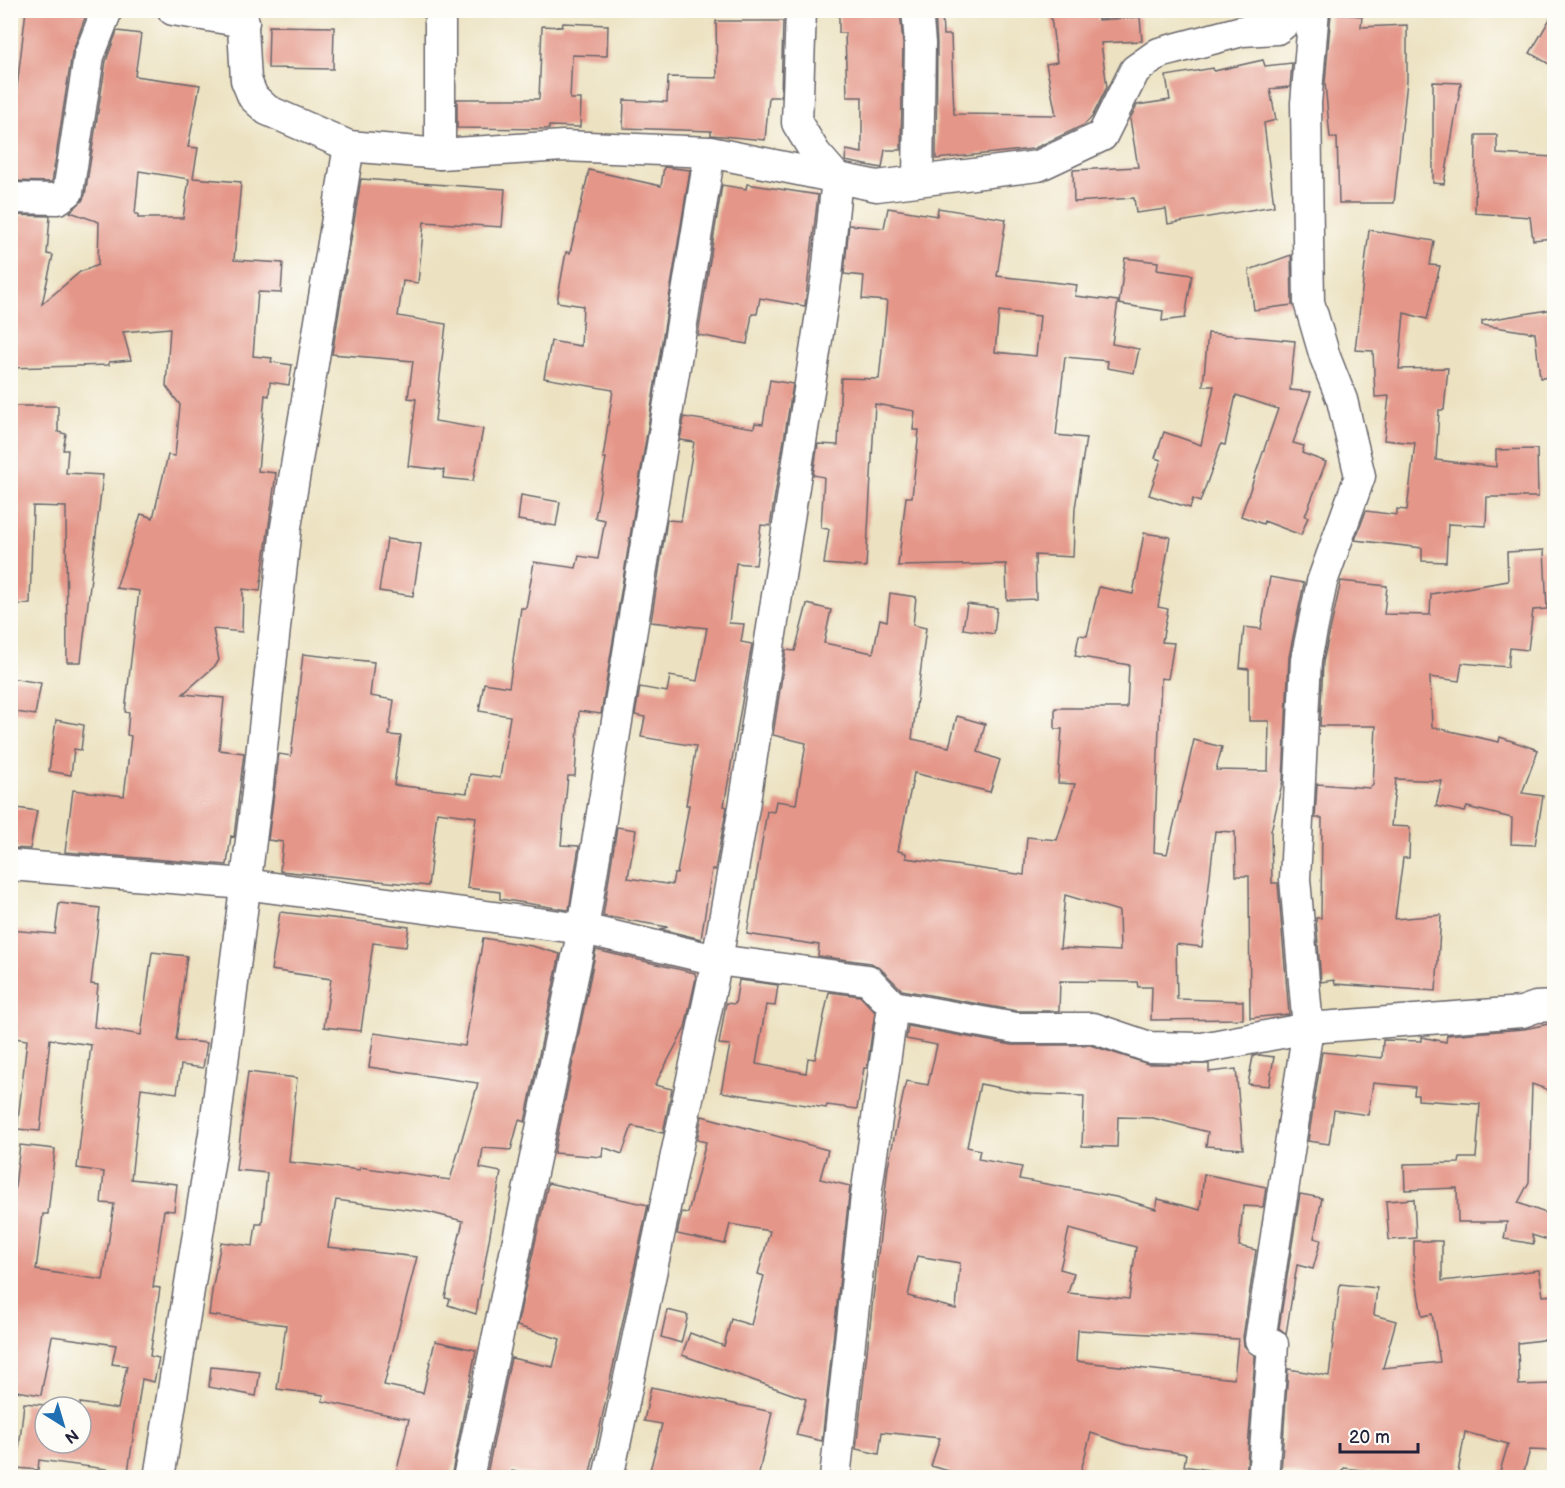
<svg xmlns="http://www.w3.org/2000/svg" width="1565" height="1488" font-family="'Balsamiq Sans',sans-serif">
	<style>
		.building { fill: #e49688; fill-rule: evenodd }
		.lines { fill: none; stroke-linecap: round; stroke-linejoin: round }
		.street-casing { stroke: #69656a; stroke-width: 33 }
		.street { stroke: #fff; stroke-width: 30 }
	</style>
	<rect width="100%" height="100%" fill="#fdfcf7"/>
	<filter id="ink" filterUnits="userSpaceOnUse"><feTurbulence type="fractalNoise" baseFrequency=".0167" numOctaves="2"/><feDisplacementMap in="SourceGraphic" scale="12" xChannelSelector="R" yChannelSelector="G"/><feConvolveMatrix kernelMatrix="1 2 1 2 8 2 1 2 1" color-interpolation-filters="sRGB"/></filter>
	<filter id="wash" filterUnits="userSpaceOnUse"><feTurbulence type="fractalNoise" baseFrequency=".008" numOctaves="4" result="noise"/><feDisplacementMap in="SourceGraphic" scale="24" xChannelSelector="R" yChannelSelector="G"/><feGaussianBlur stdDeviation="1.35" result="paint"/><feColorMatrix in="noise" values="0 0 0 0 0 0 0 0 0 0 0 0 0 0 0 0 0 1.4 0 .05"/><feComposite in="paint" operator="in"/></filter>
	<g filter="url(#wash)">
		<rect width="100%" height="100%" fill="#ece2c1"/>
		<g id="blocks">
			<g class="building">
				<path d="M26,10h62l-16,43 -20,129 -42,-1 4,-68z"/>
				<path d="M839,10h61l3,34 -2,106h-16l-3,18 -37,-7 1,-11 16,3v-56h-15l-2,-64h-6z"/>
				<path d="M1050,10h47l1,10 42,-3 2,24 -41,2 6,44 -15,30 -8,8 -51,24 -97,10 1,-116 -2,-30h7l1,22h8l3,79 102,1 -10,-51 11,-2z"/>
				<path d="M1554,12v55l-24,-14z"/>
				<path d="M1331,13l31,3 -1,11 46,-2v56l-13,122h-55l-2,-65h-7l-5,-55z"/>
				<path d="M716,21h67l-2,76h-12l-4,43 -54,-5v-4l-88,-3 1,-28 43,2 1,-25 49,1z"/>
				<path d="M563,23l45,2 -1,31 -35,-1 -2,44h11l-1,28 -31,-1v3l-92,-1v-29h82l3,-73 20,1z"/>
				<path d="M269,26l65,1 -1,42 -65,-1z"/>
				<path d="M117,31l24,3 -6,42 65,9 -12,62 10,1 -5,30 48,4 -7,78 49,3 -2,30 -23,-1 -5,64 19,2 -1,4 21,3 -3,20 -19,-3 -1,14 -4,-1 -7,76 18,2 -16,118 -17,-2 -1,43 -29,-3 6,31 -3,5 -33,29 41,4 -5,52 25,3 -10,84 -3,-1 -4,29 -162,-13 8,-62 51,6 7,-60 -4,-1 2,-22 -4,-1 14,-121 -23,-3 25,-74 12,4 15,-63 7,1 5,-51 -14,-19 4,-58 -47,4 8,28 -22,2v3l-99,3v-153l40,1 -3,38 6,1 -11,49 38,-32 18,-7 1,-43 -29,-10 12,-11 3,-6 21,-134zM139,171l50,8 -6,39h-45v-4h-3z"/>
				<path d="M1263,60l2,6 27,-3 -2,24 -20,2 6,31 -12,3 10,83 -106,18 -2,-15 -30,4 -2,-15 -60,4 -1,-32 65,-3 -8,-48 7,-14 33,-5 -4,-24 47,-8 1,3z"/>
				<path d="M1433,82l28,1 -17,101 -11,-1z"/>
				<path d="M1476,135h21v19l57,3v81l-21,2 -3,-23 -55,-4z"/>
				<path d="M664,167l26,3 -89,544 -22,-3 -4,65h-7l-7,69 18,1 -10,64 -69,-11v-7l-33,-4 9,-71 -39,-5 -9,74 -148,-15 3,-29 -15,-2 11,-86 12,2 12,-102 71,8 -4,34 24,4 -5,35 12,1 -7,49 73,8 3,-19 30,4 10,-62 -31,-5 5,-28 25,4 12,-79h5l8,-46 42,6 3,-12 19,3 7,-39 -10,-2 11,-60h-3l10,-68 -69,-12 7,-37 30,5 2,-40 -26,-4 9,-50 4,1 19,-83 72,16z"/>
				<path d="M361,179l144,10 -3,38 -78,-5 -6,61 -15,-2 -5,35 48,8 -11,97 48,8 -10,52 -30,-3 1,-8 -36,-4 8,-67 -8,-1 5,-37 -81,-7z"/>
				<path d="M747,184l71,11 -13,111 -45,-8 -3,16h-5l-5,30 -49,-9 24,-150 24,4z"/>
				<path d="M888,208l49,8 1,-8 68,11 -9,57 80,9 -2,11 43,5 -6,43 27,5 -5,24 -27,-5 1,-7 -43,-4 -9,78 30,3 -11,70 -2,49 -38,-2 1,44 -29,1 -1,-36 -108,2 8,-69h6l7,-67h-6l2,-19 -40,-7 -9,163 -42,-3 5,-35 -8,-1 3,-51 -11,-2 5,-31 20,1 3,-67 38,1 8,-78 -25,-2 2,-23 -20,-2 5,-49 35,3zM999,311l41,5 -4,40 -41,-4z"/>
				<path d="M1369,230l65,11 -4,24 10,1 -13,53 -23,-6 -5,56 49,-1 -4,42h-5l-3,50 60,7v-17l41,-1 1,48h-51l-1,29 -38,-2 -2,38 -24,-1v-13l-67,-8 11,-29 31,4v-6l10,1 8,-67 -31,-3 5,-44 -14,1 -2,-46 -18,-1z"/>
				<path d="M1291,255l1,50 -38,5 -5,-40z"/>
				<path d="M1125,258l33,4 -1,8 35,5 -7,43 -23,3 1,-10 -44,-7z"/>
				<path d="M1554,309v68l-14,1 -5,-45 -53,-8v-4z"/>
				<path d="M1208,333l87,8 -5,49 21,2 -18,51 11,3 -2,7 24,9 -21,54 3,1 -7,18 -37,-14 -1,3 -22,-8 37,-107 -42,-14 -11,50 -4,-1 -21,58 -7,-3 -3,9 -41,-13 12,-35 -6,-2 9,-26 37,13 13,-59h-11z"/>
				<path d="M770,380l23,4 -23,142 -9,-1 -5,40 -20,-2 -7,60 15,1 -3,18 11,2 -28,162 3,1 -12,63 -3,-1 -11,70 -41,-10 8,-2 -65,-11 14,-89 19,3 -8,48 44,7 2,-11h3l12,-69h-3l10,-59 -55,-9 4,-20 -10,-2 5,-28 27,5 3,-16 27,5 10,-53 -56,-6 16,-102 14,1 13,-79 -14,-2 4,-23 70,11 1,-5 8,1z"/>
				<path d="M10,406h48v26l8,2 -3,16h5l-2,23 37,2 -22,187h-14l-1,-155 -33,-1 -3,98 -20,1z"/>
				<path d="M521,495l39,7 -4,24 -38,-6z"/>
				<path d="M1144,533l26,4 -12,70 10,2 -6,33 12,1 -6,36 -7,-1 -7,174 13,2 27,-114 28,7 -6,23 52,1 1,-50h-20v-52l-9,-1 4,-41 17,2 9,-52 34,6 -15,74 -6,123 -12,51 1,52h6l11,131 -39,4 -1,-142h-13l-1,-44 -20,-1 -13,116 -26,-3 1,55 66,2v18l-92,1 1,-33h-14l-1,-5 -77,-1 -1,30h-42l-115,-21 -22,-22 -9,-5 -53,-7 1,-11 -72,-11 20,-123 7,1 2,-11 20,3 10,-61 -33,-8 13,-85 9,1 12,-47 24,6 -7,33 49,10 7,-34 7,2 3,-28 26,4 -3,28 13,3 -14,111 37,8 8,-31 28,8 -7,28 22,8 -10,32 -76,-19 -16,78 8,2v5l118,17 3,-38 30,3 18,-56 -17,-1 4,-54h-7v-21h72l2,-43 -54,-9 4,-21 8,1 12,-49 34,7zM1065,895l54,16 1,40 -60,-3z"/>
				<path d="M387,539l34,5 -8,52 -34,-5z"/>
				<path d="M1544,550l3,59 -14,1 -5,40 -18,-2 -2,19 -46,-4 -3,18 -29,-4 2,50 67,15 1,-5 38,13 -16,43 21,3 -8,49 -24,-1 1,-26 -45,-11 -2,5 -29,-6 6,-25 -46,-2 -5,47 19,1 -1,31h-6l-8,61 46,-4 -5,76 -101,-7 -1,-4 -13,2 -5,-64h5l1,-100h-7l2,-34 53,4 3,-3 3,-59h-56l3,-64 18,-81 46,5 -3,28 46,1 1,-21 77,-13 -1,-29z"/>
				<path d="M967,604l30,4 -3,26 -31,-5z"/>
				<path d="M10,678l31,5 -6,32 -25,-4z"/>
				<path d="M56,720l28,5 -3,25 -7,-1 -3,26 -22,-4z"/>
				<path d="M10,807l27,4 -7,38 -20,-1z"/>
				<path d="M59,903l41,5 -9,76 7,1 -4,42 47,8 11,-83 35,4 -11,84 31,3 -4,25 -22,-3 -4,28 -36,-5 -10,91 46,5 -3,27 -10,-1 -11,77 7,1 -10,68 9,2 -5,24 -12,-3 -14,93 -89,-12 -1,10 -21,-2 7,-65 42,4h-21v36h36l-1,-40 38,6 9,-43 -15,-2 4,-19 -64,-9 -11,59 -31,-5v-162l10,-83 35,4 -7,65h-5l-7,56 67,10 11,-76 -13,-1 3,-31 -27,-4 14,-123 -41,-6 -10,92 -23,-2 10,-89 -17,-3v-107l45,4z"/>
				<path d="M280,912l129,15 -3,20 -33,-4 -12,88 -37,-4 7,-48 -60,-9z"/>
				<path d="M483,938l49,8 28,8 -35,168 -6,-2 -8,30 -28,-2 -3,20 21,4 -25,142 -28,-9 2,-6 -5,-1 18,-77 -35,-9 -92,-12 -8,47 89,10 -33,128 39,8 12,-52 41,9 -25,128h-56l14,-59 -87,-18 2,-6 -47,-6 9,-64 -77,-10 3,-24 9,-49 32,4 3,-22h6l5,-51 -31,-3 12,-98 49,6 -8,84 71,8v-3l90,13 28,-97 -109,-16 5,-34 91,13z"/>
				<path d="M596,950l99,23 1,5 -11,50 -30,57 17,4 -9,44 -31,-7 -10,28 -19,-7 -1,10 -48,-4z"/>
				<path d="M739,980l39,5 -3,21 -9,-1 -10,59 50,9 2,-15 7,1 14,-67 31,4 15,16 -8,56h-3l-7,41 -30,-4 -1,3 -105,-16 9,-47 -11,-1 7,-41 9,1z"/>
				<path d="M1554,1023v69l-22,-8 -3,98 -11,21 36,13v26l-22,-7 2,9 -30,-5 3,-17h-49l-1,-34 -52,2 -1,-26 55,-1 1,-5h16l4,-54 -62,-4v-5h-4l1,-8 -42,-4 -5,32 -34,-5 -5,34 -21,-3 14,-89 60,6 1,-18 39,1v-4l24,5 1,-7 77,-6z"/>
				<path d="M908,1026l104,19h78l58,19h61v8l27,-3 7,80 -37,-3 2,-14 -55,-14 -35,-1 -1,30 -35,-1 2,-50 -53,-2 -51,-10 -13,63 13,3 -2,9 44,8 -3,12 97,18 40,12 2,-10 42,11 4,-36 62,13 -3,20 -20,-1 -4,40 17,4 -13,87 1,9 11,10 -9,120 -62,-10 2,-12 -59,-9 -36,-12 -12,45h-131l1,-7 -18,-5 9,-28 -58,-6 -3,22 -23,-5 32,-283 18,-85 22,4 9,-40 -31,-6zM1069,1229l67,18 -7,52 -61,-6 6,-20 -14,-4zM917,1256l43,7 -4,46 -48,-13zM1078,1330l160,9 -4,40 -158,-18z"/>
				<path d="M1259,1055l15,2 -5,29 -21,-2 5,-28z"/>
				<path d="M702,1116l126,34 -8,29 30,7 -28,255 -26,-6 10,-36 -124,-44 8,-22 34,13 7,-27 20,6 13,-49 -6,-2 12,-43 -40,-7 -5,20 -48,-10 5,-22 6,1 18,-71 -9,-2z"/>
				<path d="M548,1183l100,22 -59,273h-40l-37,-7 -2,7h-5l-18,-4 24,-116 42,9 7,-28 -43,-13z"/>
				<path d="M1300,1194l22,4 -8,40 7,2 -8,29 -16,-4 -11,69 -7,-6z"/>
				<path d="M1414,1199l2,39 -27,2 -3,-39z"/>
				<path d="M1414,1241h28v40l97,-11 4,26 11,-1v31l-5,1 1,12 -32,4 1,42 33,-1 2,67 -24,-1 -8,28h-24l10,-34 -43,-12 -8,46h-24l-15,-7 -2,5 -72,-8 -7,10h-28l-28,-6 7,-103 41,7 11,-92 37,4 -3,27 22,6 -13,47 57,-6 -8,-48 -10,2 -8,-47z"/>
				<path d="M667,1310l21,5 -7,28 -20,-6z"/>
				<path d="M211,1367l49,5 -4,24 -47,-9z"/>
				<path d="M651,1387l121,25 -14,66h-110l14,-54 -18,-3z"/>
			</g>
		</g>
	</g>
	<g filter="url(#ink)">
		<use href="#blocks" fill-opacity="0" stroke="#69656a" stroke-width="1.5"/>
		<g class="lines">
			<g class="street-casing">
				<g id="street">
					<path d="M173,10l71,12"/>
					<path d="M242,10l4,70 7,17 14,13 82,36 91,8v-144"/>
					<path d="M917,10l3,33 -2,137"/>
					<path d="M440,154l123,-8 147,6 167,34 161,-20 64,-30 33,-66 24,-17 83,-22 35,-2 24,-19"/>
					<path d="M10,198l48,1 10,-7 21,-136 18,-46"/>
					<path d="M10,865l235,19 338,45 134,31 151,20 25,26 -27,190 -31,282"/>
					<path d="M893,1006l122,22h78l56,19 53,1 106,-20 214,-16 14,-5 18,-1"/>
					<path d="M159,1478l55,-345 43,-340 29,-266 63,-381"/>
					<path d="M468,1478l115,-549 127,-777"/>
					<path d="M608,1478l109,-518 27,-153 83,-532 10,-97 -21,-24 -19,-31 4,-113"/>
					<path d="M1263,1478l10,-134 -13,-4 48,-312 -13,-149 11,-219 16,-78 38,-106 -18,-76 -17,-43 -16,-55 -3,-199 8,-93"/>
				</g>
			</g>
			<use href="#street" class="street"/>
		</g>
	</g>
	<rect width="1565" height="1488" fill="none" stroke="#fdfcf7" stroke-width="36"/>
	<g transform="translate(63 1425) rotate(143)"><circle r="28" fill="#fdfcf7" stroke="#a5a5ac" stroke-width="1.5"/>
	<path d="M0-4.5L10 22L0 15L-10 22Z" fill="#1f6fb2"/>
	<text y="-9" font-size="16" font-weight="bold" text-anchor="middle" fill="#22223b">N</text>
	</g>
	<path d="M1340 1443v9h78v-9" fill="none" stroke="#22223b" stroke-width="3"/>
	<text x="1349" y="1443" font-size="18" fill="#22223b" stroke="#fdfcf7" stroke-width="4.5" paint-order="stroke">20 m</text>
</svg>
